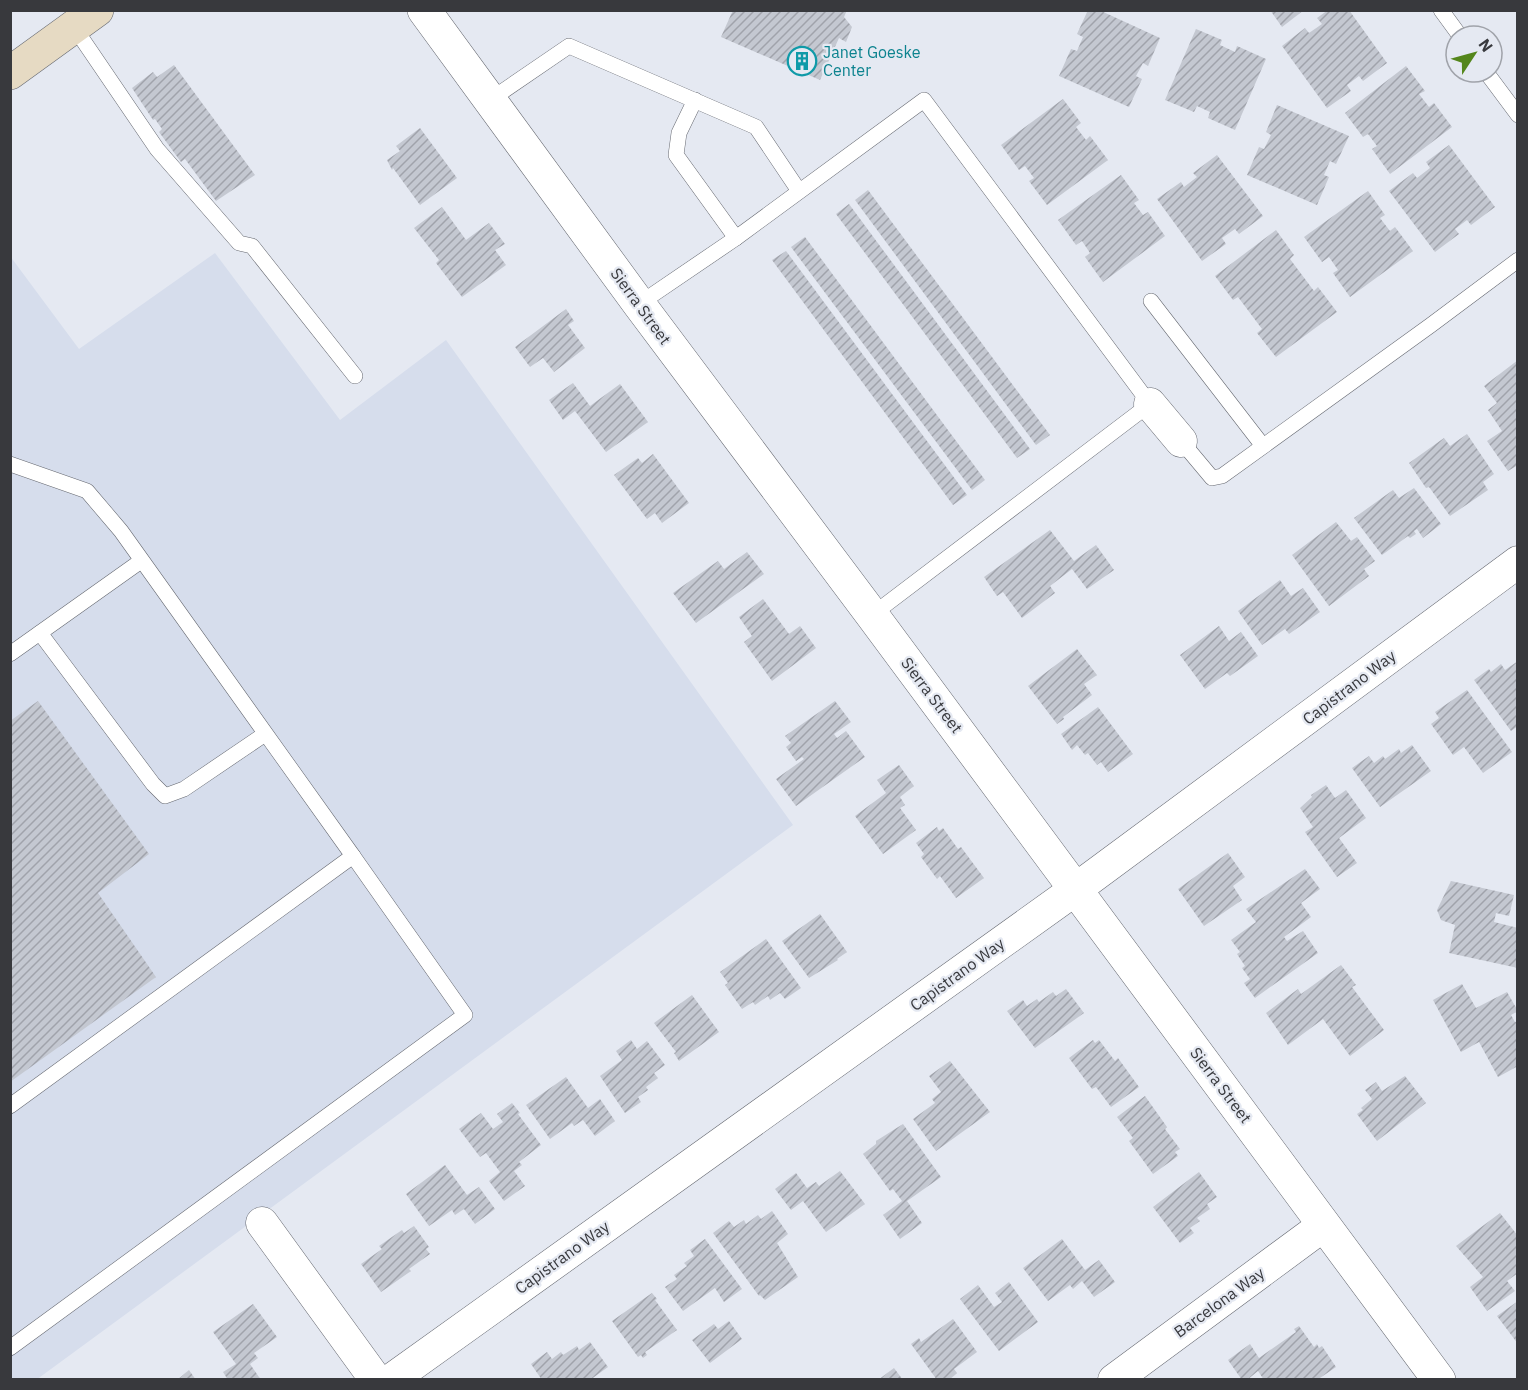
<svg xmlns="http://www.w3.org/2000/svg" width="1528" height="1390" font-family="'IBM Plex Sans',sans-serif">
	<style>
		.built { fill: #d6ddec }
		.building { fill: url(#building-hatch) }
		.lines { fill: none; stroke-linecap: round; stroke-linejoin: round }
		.service-casing { stroke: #656870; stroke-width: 16 }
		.minor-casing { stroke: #656870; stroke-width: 33 }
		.tertiary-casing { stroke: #656870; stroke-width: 34 }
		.secondary-casing { stroke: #656870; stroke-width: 34 }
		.service { stroke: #fff; stroke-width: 15 }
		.minor { stroke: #fff; stroke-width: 32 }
		.tertiary { stroke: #fff; stroke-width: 33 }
		.secondary { stroke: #e6dac3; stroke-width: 33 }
		.labels { text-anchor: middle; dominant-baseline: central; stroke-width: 4.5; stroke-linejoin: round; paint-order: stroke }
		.culture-label { font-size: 16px; fill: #0d838f; stroke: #e5e9f2; text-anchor: start }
		.street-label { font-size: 16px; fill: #38393d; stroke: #e5e9f2 }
	</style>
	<defs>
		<pattern id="building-hatch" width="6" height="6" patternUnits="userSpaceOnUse" patternTransform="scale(1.5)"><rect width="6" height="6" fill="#c4c8d1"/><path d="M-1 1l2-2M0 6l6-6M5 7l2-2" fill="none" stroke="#a0a3ab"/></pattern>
	</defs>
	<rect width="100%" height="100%" fill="#e5e9f2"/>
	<path class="built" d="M215,253l125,167 106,-80 347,485 -757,555 -26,-1v-1123l69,93z"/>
	<g class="building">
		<path d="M733,10h114l-3,7 8,10 -6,15 -7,-4 -19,42 -99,-43z"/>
		<path d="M1088,10h11l61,28 -12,28 -5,-3 -7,13 6,3 -13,28 -70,-31 12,-27 6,2 6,-14 -6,-3z"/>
		<path d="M1270,10h34l-22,17z"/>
		<path d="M1328,10h21l38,53 -24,18 -4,-5 -12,9 4,6 -24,17 -45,-62 23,-18 4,5 13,-9 -5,-6z"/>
		<path d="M1196,29l26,11 -2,5 15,7 2,-6 29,13 -31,71 -27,-12 2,-6 -13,-6 -3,6 -29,-12z"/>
		<path d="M174,65l81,110 -39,26 -31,-42 -4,3 -22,-30 3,-3 -7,-10 -2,1 -21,-32 21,-16 4,5z"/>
		<path d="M1406,66l19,25 -6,3 10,13 5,-4 18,24 -62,47 -18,-25 5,-3 -9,-12 -5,3 -18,-24z"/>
		<path d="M1063,99l18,24 -5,4 10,13 4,-4 18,24 -61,45 -18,-24 5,-3 -9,-12 -6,4 -18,-25z"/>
		<path d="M1277,105l72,31 -13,28 -6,-3 -6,14 5,2 -12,28 -70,-30 12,-28 5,2 7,-14 -5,-3z"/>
		<path d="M420,128l37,50 -37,27 -27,-37 -1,2 -5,-10 13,-9 -4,-5z"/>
		<path d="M1449,145l46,62 -24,18 -4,-5 -12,9 4,5 -24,18 -46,-61 24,-18 4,5 13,-10 -4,-6z"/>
		<path d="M1217,155l46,61 -24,18 -4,-5 -13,9 4,6 -24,17 -45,-62 24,-17 3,5 13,-10 -4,-4z"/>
		<path d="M1121,175l18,25 -5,3 9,12 5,-3 17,24 -62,46 -18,-25 5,-4 -8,-12 -6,4 -18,-25z"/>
		<path d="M868,190l182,245 -14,10 -181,-245z"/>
		<path d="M1368,191l17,24 -5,3 10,13 5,-4 18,24 -63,46 -17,-24 5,-3 -9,-13 -7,5 -18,-25z"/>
		<path d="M849,204l181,245 -13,9 -181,-244z"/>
		<path d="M442,207l24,33 23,-17 16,21 -10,6 11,15 -44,32 -26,-34 3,-3 -25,-32z"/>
		<path d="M1276,230l18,25 -4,4 24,32 4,-4 19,25 -61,45 -19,-24 5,-4 -24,-32 -5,3 -18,-24z"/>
		<path d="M805,237l180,243 -13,10 -181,-243z"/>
		<path d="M786,251l181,244 -14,10 -181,-245z"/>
		<path d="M566,309l8,12 -6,4 17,23 -31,24 -11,-14 -13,9 -15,-20z"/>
		<path d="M1518,360v105l-10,6 -21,-30 15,-10 -14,-21 9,-7 -13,-17z"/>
		<path d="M573,383l17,23 30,-22 28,38 -42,30 -31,-41 -12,9 -14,-20z"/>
		<path d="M1467,434l27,40 -11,8 5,8 -38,26 -21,-29 -3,1 -17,-25 35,-25 6,8z"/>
		<path d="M653,454l36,49 -27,20 -7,-10 -8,6 -33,-44 24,-17 4,5z"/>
		<path d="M1414,488l27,36 -18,14 -6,-9 -3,2 2,3 -6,4 -2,-2 -26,19 -28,-37 39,-28 6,8z"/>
		<path d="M1336,522l15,19 6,-4 18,24 -11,8 5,7 -40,30 -37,-51z"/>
		<path d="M1050,530l24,31 22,-16 18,25 -27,19 -15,-20 -22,17 5,7 -33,25 -19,-26 -6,4 -13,-19z"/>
		<path d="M747,552l17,22 -68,49 -23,-30 45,-32 6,8z"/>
		<path d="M1280,580l11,16 12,-8 17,24 -31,22 -4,-5 -23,16 -24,-34z"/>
		<path d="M763,599l26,35 11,-8 16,22 -44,33 -28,-39 8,-6 -13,-19z"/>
		<path d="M1219,626l10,15 12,-9 17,24 -28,20 -3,-3 -22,16 -25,-34z"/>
		<path d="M1077,649l20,26 -13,9 8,11 -29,22 1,2 -7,5 -29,-38z"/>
		<path d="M1518,661v65l-7,5 -37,-51 15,-11 2,3 10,-8 4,6z"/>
		<path d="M1467,690l45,62 -29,21 -19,-26 -11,8 -22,-31 8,-6 -4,-6z"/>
		<path d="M38,701l111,153 -51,39 58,84 -146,105v-361z"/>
		<path d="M835,701l16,21 -17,12 3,4 9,-7 19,26 -69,49 -20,-27 28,-20 -2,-2 -6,4 -10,-14 5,-4 -6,-7z"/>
		<path d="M1098,707l35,47 -25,18 -7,-10 -4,3 -9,-12 -3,2 -8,-10 -5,5 -11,-16z"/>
		<path d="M1412,745l19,26 -51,36 -28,-39 17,-12 5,7 9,-7 2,3 14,-10 2,4z"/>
		<path d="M899,765l15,21 -14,11 5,8 -5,3 16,22 -33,24 -28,-38 31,-23 -9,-13z"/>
		<path d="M1326,785l9,13 11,-8 20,28 -27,20 18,25 -20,14 -32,-45 8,-5 -13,-19 12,-11 -1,-2z"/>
		<path d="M937,827l2,4 4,-3 15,21 3,-2 23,31 -28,20 -16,-22 -3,3 -16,-22 3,-3 -8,-11z"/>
		<path d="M1228,853l17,24 -12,9 9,14 -38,26 -26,-37z"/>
		<path d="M1305,869l15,20 -19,14 10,14 -27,20 3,4 16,-10 15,22 -63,45 -11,-15 6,-4 -8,-11 3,-2 -8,-12 3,-2 -9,-12 25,-18 -10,-13z"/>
		<path d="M1451,881l63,14 -5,21 -13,-3 -2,9 24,6v40l-69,-15 6,-28 -14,-5 -4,-10z"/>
		<path d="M820,914l27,38 -10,7 1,1 -29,18 -27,-37z"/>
		<path d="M766,939l35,49 -16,11 -5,-6 -10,7 -2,-4 -13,9 -2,-3 -11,7 -17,-24 3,-2 -8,-11z"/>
		<path d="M1341,965l15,20 -4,2 32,43 -34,26 -27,-37 -35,26 -22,-32 32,-24 3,5z"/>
		<path d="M1462,984l14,24 31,-16 11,19 -7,4 4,7 3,-1v45l-20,11 -19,-35 -18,10 -28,-52z"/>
		<path d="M1066,989l18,24 -49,35 -28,-37 16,-11 4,6 10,-7 2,3 14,-10 3,4z"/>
		<path d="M692,995l27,37 -40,29 -5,-8 2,-1 -22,-29z"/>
		<path d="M631,1040l6,9 10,-8 18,24 -11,8 4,5 -12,9 2,3 -10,7 3,5 -16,11 -25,-37 22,-16 -6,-9z"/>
		<path d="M1093,1040l2,3 4,-3 16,21 3,-3 21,29 -28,20 -15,-20 -4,2 -23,-31z"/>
		<path d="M950,1061l40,51 -54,39 -23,-32 22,-16 -3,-4 9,-7 -12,-16z"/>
		<path d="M1405,1076l21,27 -49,38 -20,-27 6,-4 -2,-2 11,-9 -7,-9 11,-8 6,9z"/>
		<path d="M566,1077l22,31 12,-9 15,22 -20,15 -12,-16 -9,6 -2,-3 -22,16 -24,-34z"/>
		<path d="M1145,1096l22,31 -2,2 15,20 -5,3 3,4 -25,18 -24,-33 4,-3 -16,-21z"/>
		<path d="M512,1103l8,10 -2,1 23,31 -22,17 3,3 -8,6 11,15 -21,15 -15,-20 11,-9 -14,-19 -6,4 -21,-28 22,-16 12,16 10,-7 -6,-8z"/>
		<path d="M903,1124l38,53 -34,24 15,22 -22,16 -17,-24 19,-14 -9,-12 -3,2 -27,-37 13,-10v-3z"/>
		<path d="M445,1165l22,30 12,-8 16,22 -20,15 -11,-15 -9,6 -3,-5 -23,16 -23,-32z"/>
		<path d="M840,1171l25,33 -39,28 -23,-31 -12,9 -16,-21 21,-16 11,15 9,-6 3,4z"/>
		<path d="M1199,1172l18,25 -10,7 3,5 -13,9 3,3 -10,7 4,5 -14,10 -27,-36z"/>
		<path d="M772,1211l16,23 -11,9 21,34 -33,23 -5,-5 -1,1 -46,-63 16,-12 5,6 10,-7 2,4 12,-9 3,4z"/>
		<path d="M1500,1213l18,23v37l-11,8 8,10 -28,20 -17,-24 13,-10 -27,-31z"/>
		<path d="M414,1226l15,21 -3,2 4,5 -21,15 2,2 -30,21 -20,-28 21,-15 -3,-3 23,-16 2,3z"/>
		<path d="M705,1239l37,50 -18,13 -9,-14 -32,23 -18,-24 12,-8 -3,-4 13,-9 -3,-3 10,-7 -4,-6z"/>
		<path d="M1062,1239l23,31 14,-10 16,22 -21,15 -12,-16 -9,8 -3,-4 -22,16 -25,-33z"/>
		<path d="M1009,1282l29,40 -39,29 -39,-52 18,-14 16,22 8,-5 -7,-9z"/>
		<path d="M652,1293l5,6 -2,1 22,30 -32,22 2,3 -4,3 -2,-3 -3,2 -26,-36z"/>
		<path d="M1518,1301v43l-21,-28z"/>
		<path d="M253,1304l24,33 -23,16 4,5 -8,6 11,16h-33l-5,-8 13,-8 -23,-32z"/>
		<path d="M953,1319l24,33 -23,17 3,4 -8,7h-12l-26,-36 8,-6 2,4z"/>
		<path d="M729,1321l13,18 -32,24 -18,-23 22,-16 4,5z"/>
		<path d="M1299,1326l15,21 3,-3 2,4 3,-2 14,21 -19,13h-53l-6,-9 -11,9h-5l-14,-20 22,-16 9,14 37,-26 -2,-3z"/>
		<path d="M590,1342l18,25 -18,13h-48l-11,-16 16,-12 5,7 9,-7 2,3 14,-9 2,4z"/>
		<path d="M894,1368l9,12h-25z"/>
		<path d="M189,1370l7,10h-19z"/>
	</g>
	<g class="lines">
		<g class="service-casing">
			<g id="service">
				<path d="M1441,10l19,26"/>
				<path d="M74,27l83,122 82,94 13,3 103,130"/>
				<path d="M1486,72l32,43"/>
				<path d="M490,100l79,-54 187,81 43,64"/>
				<path d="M695,100l-16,33 -3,22 60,83"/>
				<path d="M1151,301l112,145"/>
				<path d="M639,304l97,-66 188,-138 226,304 -278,211"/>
				<path d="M1181,441l31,37 10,-2 209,-151 87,-65"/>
				<path d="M10,464l77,27 34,40 232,325 -343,250"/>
				<path d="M40,633l113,151 12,12 19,-7 81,-55"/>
				<path d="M10,654l131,-93"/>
				<path d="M10,1348l455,-333 -112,-159"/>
			</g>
		</g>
		<g class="minor-casing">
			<g id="minor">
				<path d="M1150,404l31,37"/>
				<path d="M262,1223l114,157"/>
				<path d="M391,1380l685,-491 442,-327"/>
				<path d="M1114,1380l210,-155"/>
			</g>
		</g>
		<g class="tertiary-casing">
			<path id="tertiary" d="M424,10l215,294 233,311 567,765"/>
		</g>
		<g class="secondary-casing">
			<path id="secondary" d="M10,73l87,-63"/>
		</g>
		<use href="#service" class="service"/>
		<use href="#minor" class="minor"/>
		<use href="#tertiary" class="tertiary"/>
		<use href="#secondary" class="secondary"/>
	</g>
	<defs>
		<g id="building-ring" transform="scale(1.5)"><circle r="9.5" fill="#e5e9f2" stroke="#0f9aa8" stroke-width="1.5"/><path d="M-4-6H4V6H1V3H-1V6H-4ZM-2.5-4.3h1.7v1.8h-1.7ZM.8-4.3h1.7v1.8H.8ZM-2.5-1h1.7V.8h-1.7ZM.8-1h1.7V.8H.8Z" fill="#0f9aa8"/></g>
	</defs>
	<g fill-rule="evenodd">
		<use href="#building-ring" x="802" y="61"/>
	</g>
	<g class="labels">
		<g class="culture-label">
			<text x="823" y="52">Janet Goeske<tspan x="823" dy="18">Center</tspan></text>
		</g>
		<g class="street-label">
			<text transform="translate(641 306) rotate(54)">Sierra Street</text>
			<text transform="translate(1349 687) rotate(-37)">Capistrano Way</text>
			<text transform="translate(932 695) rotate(53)">Sierra Street</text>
			<text transform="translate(957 974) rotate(-36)">Capistrano Way</text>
			<text transform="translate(1221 1085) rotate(53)">Sierra Street</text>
			<text transform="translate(562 1257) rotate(-36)">Capistrano Way</text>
			<text transform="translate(1219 1302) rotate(-36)">Barcelona Way</text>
		</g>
	</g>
	<rect width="1528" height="1390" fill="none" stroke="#38393d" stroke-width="24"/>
	<g transform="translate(1474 54) rotate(54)"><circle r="28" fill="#e5e9f2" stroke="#a0a3aa" stroke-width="1.5"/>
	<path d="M0-4.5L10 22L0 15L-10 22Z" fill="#54861b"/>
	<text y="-9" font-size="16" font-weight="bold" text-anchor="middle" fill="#38393d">N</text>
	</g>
</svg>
